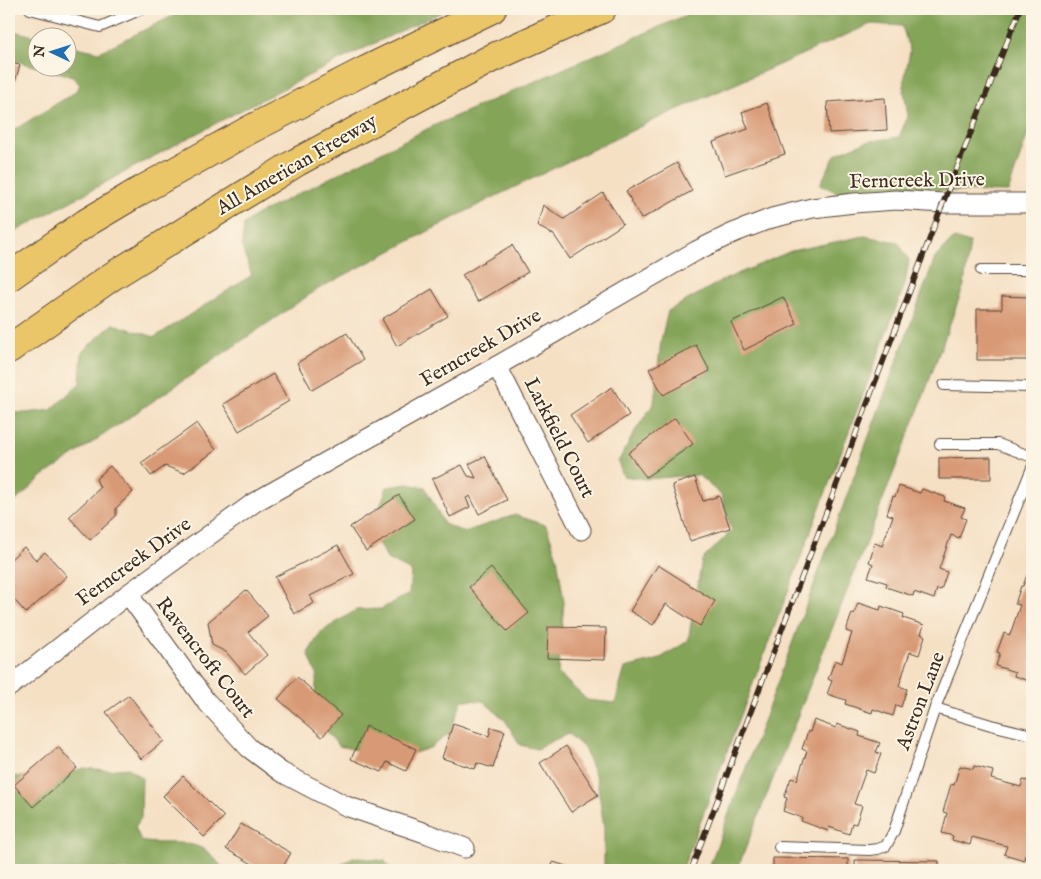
<svg xmlns="http://www.w3.org/2000/svg" width="1041" height="879" font-family="'IM FELL English',serif">
	<style>
		.forest { fill: #84a458; stroke: #60673b }
		.building { fill: #d89a76 }
		.lines { fill: none; stroke-linecap: round; stroke-linejoin: round }
		.service-casing { stroke: #574537; stroke-width: 12 }
		.minor-casing { stroke: #574537; stroke-width: 21 }
		.motorway-casing { stroke: #574537; stroke-width: 30 }
		.service { stroke: #fff; stroke-width: 10 }
		.minor { stroke: #fff; stroke-width: 19 }
		.motorway { stroke: #eac669; stroke-width: 28 }
		.rail-casing { stroke: #3b2a1e; stroke-width: 5.5 }
		.rail { stroke: #fcf5e5; stroke-width: 4; stroke-dasharray: 11; stroke-linecap: butt }
		.labels { text-anchor: middle; dominant-baseline: central; stroke-width: 4; stroke-linejoin: round; paint-order: stroke }
		.street-label { font-size: 20px; fill: #3b2a1e; stroke: #fcf5e5 }
	</style>
	<rect width="100%" height="100%" fill="#fcf5e5"/>
	<filter id="ink" filterUnits="userSpaceOnUse"><feTurbulence type="fractalNoise" baseFrequency=".02" numOctaves="2"/><feDisplacementMap in="SourceGraphic" scale="10" xChannelSelector="R" yChannelSelector="G"/><feConvolveMatrix kernelMatrix="1 2 1 2 8 2 1 2 1" color-interpolation-filters="sRGB"/></filter>
	<filter id="wash" filterUnits="userSpaceOnUse"><feTurbulence type="fractalNoise" baseFrequency=".0096" numOctaves="4" result="noise"/><feDisplacementMap in="SourceGraphic" scale="20" xChannelSelector="R" yChannelSelector="G"/><feGaussianBlur stdDeviation="1.12" result="paint"/><feColorMatrix in="noise" values="0 0 0 0 0 0 0 0 0 0 0 0 0 0 0 0 0 1.4 0 .05"/><feComposite in="paint" operator="in"/></filter>
	<g filter="url(#wash)">
		<rect width="100%" height="100%" fill="#f5e0c4"/>
		<g class="forest">
			<path d="M187,9h262c-150,67 -295,147 -440,226v-102l65,-40 6,-8 -7,-9 -33,-8h28v-23l31,7z"/>
			<path d="M700,9h332v113l-24,70 -60,-1 -41,-4 -34,1 -31,7 -22,-11 16,-30 29,-12 34,-5 9,-21 -5,-30 7,-35 -8,-25 -31,-2 -217,96 -166,80 -170,89 -275,187 -34,31v-95l16,1 26,-3 29,-27 2,-31 31,-28 42,13 97,-62 -10,-28 2,-23 12,-9 177,-89z"/>
			<path d="M9,30l30,7 -1,1 -1,29 -28,-8z"/>
			<path d="M864,236l34,6 11,18 -4,24 -223,586h-78v-42l-7,-48 -13,-32 -15,-14 -15,6 -17,9 -17,-4 -15,-25 -22,-19 -21,-1 -12,33 -20,15 -28,9 -24,-2 -39,-9 -19,-22 -6,-19 3,-30 -9,-22 13,-21 35,-22 25,-1 28,-15 2,-23 -24,-12 -16,-28 16,-44 20,-3 18,3 19,37 20,8 51,-17 31,10 11,32 7,45 -6,71 29,27 28,3 10,-35 32,-8 31,-19 14,-81 30,-30 -11,-35 -23,-20 -53,4 -22,-3 -5,-14 17,-31 19,-28 7,-63 7,-29 53,-30 70,-30z"/>
			<path d="M954,238l16,5 -6,42 -43,118 -182,462 2,5h-33l227,-612z"/>
			<path d="M84,768l21,2 23,-2 14,10 -1,40 -6,9 6,14c21,5 44,-3 64,9 7,4 14,14 20,20h-216v-94l40,2z"/>
			<path d="M353,857l32,4 6,9h-87l14,-3 20,-1z"/>
		</g>
		<g id="blocks">
			<g class="building">
				<path d="M9,63l11,2 -5,17 -6,-2z"/>
				<path d="M885,98l2,32 -58,3 -2,-31z"/>
				<path d="M767,103l18,51 -60,21 -12,-33 35,-13 -6,-17z"/>
				<path d="M677,163l15,28 -51,28 -15,-28z"/>
				<path d="M603,193l20,31 -53,35 -16,-24 -17,-9 6,-21 21,14z"/>
				<path d="M512,245l16,27 -50,30 -16,-27z"/>
				<path d="M432,289l16,27 -51,30 -15,-27z"/>
				<path d="M1002,296l27,1v12h3v51h-55v-51h25z"/>
				<path d="M783,297l14,27 -53,26 -13,-28z"/>
				<path d="M347,333l16,27 -51,30 -15,-27z"/>
				<path d="M696,345l14,26 -47,24 -14,-26z"/>
				<path d="M273,374l16,27 -50,30 -16,-27z"/>
				<path d="M612,387l17,28 -41,28 -18,-28z"/>
				<path d="M675,418l18,26 -47,33 -18,-24z"/>
				<path d="M197,423l19,27 -32,23 -19,-7 -14,10 -10,-13z"/>
				<path d="M485,456l22,44 -28,14 -9,-18 -4,2 4,9 -20,10 -18,-38 30,-14 6,11 8,2 -7,-14z"/>
				<path d="M991,457v22h-52v-21z"/>
				<path d="M110,466l23,26 -17,16v8l-26,24 -21,-23 31,-29 -4,-9z"/>
				<path d="M695,477l8,24 16,-5 11,32 -40,13 -18,-56z"/>
				<path d="M899,486l21,7 2,-4 23,8 -1,4 21,7 -4,9 5,2 -7,19 -8,-3 -12,34 8,3 -6,18 -4,-1 -3,10 -20,-7 -1,4 -27,-9 1,-4 -19,-6 5,-13 -4,-2 6,-19 7,3 11,-30 -6,-2 6,-18 2,1z"/>
				<path d="M399,495l16,24 -49,32 -16,-24z"/>
				<path d="M338,545l16,29 -44,22 4,7 -20,11 -19,-37z"/>
				<path d="M24,547l12,13 9,-8 22,24 -41,37 -17,-19v-33z"/>
				<path d="M658,565l57,36 -15,25 -34,-22 -13,21 -23,-14z"/>
				<path d="M491,568l38,45 -22,18 -38,-44z"/>
				<path d="M1027,575l5,2v105l-18,-6 1,-4 -19,-6 4,-13 -3,-1 7,-19 6,2 10,-30 -5,-1 6,-18h2z"/>
				<path d="M246,590l22,26 -20,16 19,23 -22,19 -19,-22 -14,-7 -4,-23z"/>
				<path d="M858,603l22,7 1,-4 23,8 -1,4 21,7 -3,9 4,2 -6,19 -9,-3 -11,34 8,3 -6,18 -5,-2 -3,11 -20,-7 -1,4 -27,-9 1,-4 -19,-6 5,-13 -4,-2 7,-19 7,3 10,-30 -6,-2 6,-18 2,1z"/>
				<path d="M548,627l58,1 -1,32 -58,-2z"/>
				<path d="M297,677l44,38 -19,22 -44,-38z"/>
				<path d="M129,695l35,46 -23,18 -35,-47z"/>
				<path d="M814,720l22,8 1,-4 23,8 -1,4 21,7 -4,9 5,2 -7,19 -8,-3 -12,34 8,2 -6,18 -4,-1 -3,11 -20,-7 -1,4 -27,-10 1,-3 -19,-7 4,-13 -3,-1 7,-19 6,2 10,-29 -5,-2 6,-18 2,1z"/>
				<path d="M453,724l36,12 2,-9 14,4 -12,37 -16,-5 -2,6 -33,-11z"/>
				<path d="M366,726l50,23 -10,22 -19,-9 -5,10 -31,-13z"/>
				<path d="M566,746l32,49 -27,17 -31,-49z"/>
				<path d="M58,747l19,21 -44,39 -19,-22z"/>
				<path d="M960,766l13,3 1,-3 19,5 -2,8 30,8 2,-7 9,2v75l-7,-2 -1,5 -20,-6 3,-8 -35,-9 -2,8 -18,-5 1,-4 -11,-3 5,-20 -4,-1 8,-28 3,1z"/>
				<path d="M183,776l41,41 -20,20 -41,-41z"/>
				<path d="M241,824l50,29 -10,17h-18l-37,-21z"/>
				<path d="M773,858l75,1v11h-75z"/>
				<path d="M855,860l84,1v9h-84z"/>
				<path d="M553,862l26,8h-28z"/>
			</g>
		</g>
	</g>
	<g filter="url(#ink)">
		<use href="#blocks" fill-opacity="0" stroke="#574537" stroke-width="1"/>
		<g class="lines">
			<g class="service-casing">
				<g id="service">
					<path d="M30,9l70,18 42,-18"/>
					<path d="M981,270h51"/>
					<path d="M944,385l88,2"/>
					<path d="M940,444h58l34,13"/>
					<path d="M935,708l56,17 41,10"/>
					<path d="M779,847l90,3 9,-1 8,-3 8,-15 41,-123 97,-240"/>
				</g>
			</g>
			<g class="minor-casing">
				<g id="minor">
					<path d="M497,366l84,164"/>
					<path d="M128,594l77,106 44,48 32,24 65,34 82,28 37,14"/>
					<path d="M9,687l119,-93 127,-92 242,-136 199,-115 37,-18 39,-15 40,-10 42,-5 42,-3 47,3h89"/>
				</g>
			</g>
			<g class="motorway-casing">
				<g id="motorway">
					<path d="M9,277l77,-54 52,-31 113,-63 115,-59 126,-61"/>
					<path d="M9,349l102,-72 186,-115 195,-104 110,-49"/>
				</g>
			</g>
			<use href="#service" class="service"/>
			<use href="#minor" class="minor"/>
			<use href="#motorway" class="motorway"/>
			<g class="rail-casing">
				<path id="rail" d="M691,870l252,-667 77,-194"/>
			</g>
			<use href="#rail" class="rail"/>
		</g>
	</g>
	<g class="labels">
		<g class="street-label">
			<text transform="translate(297 165) rotate(-30)">All American Freeway</text>
			<text transform="translate(917 181) rotate(-1)">Ferncreek Drive</text>
			<text transform="translate(481 348) rotate(-30)">Ferncreek Drive</text>
			<text transform="translate(559 438) rotate(63)">Larkfield Court</text>
			<text transform="translate(134 562) rotate(-36)">Ferncreek Drive</text>
			<text transform="translate(205 658) rotate(52)">Ravencroft Court</text>
			<text transform="translate(921 701) rotate(-69)">Astron Lane</text>
		</g>
	</g>
	<rect width="1041" height="879" fill="none" stroke="#fcf5e5" stroke-width="30"/>
	<g transform="translate(52 52) rotate(274)"><circle r="24" fill="#fcf5e5" stroke="#afa495"/>
	<path d="M0-4L9 19L0 12L-9 19Z" fill="#1f6fb2"/>
	<text y="-8" font-size="14" font-weight="bold" text-anchor="middle" fill="#3b2a1e">N</text>
	</g>
</svg>
